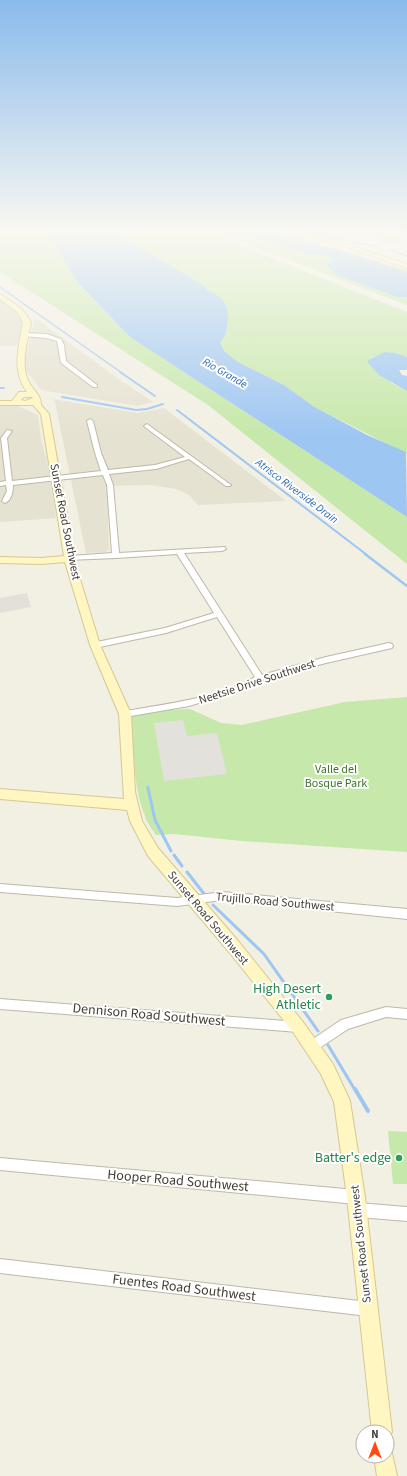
<svg xmlns="http://www.w3.org/2000/svg" width="407" height="1476" font-family="'Source Sans 3',sans-serif">
	<style>
		.residential { fill: #e6e2d1 }
		.industrial { fill: #e4e0d9 }
		.green { fill: #c6e8aa }
		.parking { fill: #e3e1dc }
		.water { fill: #9dc6f2 }
		.lines { fill: none; stroke-linecap: round; stroke-linejoin: round }
		.stream-far4 { stroke: #9dc6f2; stroke-width: 1.5 }
		.stream-far3 { stroke: #9dc6f2; stroke-width: 2 }
		.stream-far2 { stroke: #9dc6f2; stroke-width: 2.5 }
		.stream-far1 { stroke: #9dc6f2; stroke-width: 3 }
		.stream { stroke: #9dc6f2; stroke-width: 4 }
		.street-casing { stroke: #beb8a6; stroke-width: 2 }
		.secondary-casing { stroke: #d4c992; stroke-width: 2 }
		.street { fill: #fff; fill-rule: evenodd }
		.secondary { fill: #fff6c1; fill-rule: evenodd }
		.leisure-dot { fill: #2e9e5b; stroke: #fff; stroke-width: 1.5 }
		.labels { text-anchor: middle; dominant-baseline: central; stroke-width: 4; stroke-linejoin: round; paint-order: stroke }
		.far-water-label { font-size: 11px; font-style: italic; fill: #2a6bb3; stroke: #fff }
		.street-label { font-size: 12px; fill: #443f33; stroke: #fff }
		.park-label { font-size: 12px; fill: #3c7726; stroke: #fff }
		.near-leisure-label { font-size: 14px; fill: #27864d; stroke: #fff; text-anchor: end }
		.near-street-label { font-size: 14px; fill: #443f33; stroke: #fff }
	</style>
	<rect width="100%" height="100%" fill="#f2efe3"/>
	<g class="residential">
		<path d="M0,300l14,11 8,11 -5,24h-17z"/>
		<path d="M35,318l85,62 33,22 -15,4 -97,-16 -14,-19 -2,-9z"/>
		<path d="M52,399l86,14 26,-5 122,93 -88,4 -9,-10 -13,-6 -26,-4 -43,1 2,64 -4,2 -19,1 -31,-151z"/>
		<path d="M0,405l18,1 20,9 3,24 10,37 5,42 -56,4z"/>
	</g>
	<path class="industrial" d="M27,593l4,14 -31,6v-15z"/>
	<g class="green">
		<path d="M0,230h44l4,3 28,49 54,55 277,180v47l-199,-159 -208,-133z"/>
		<path d="M111,230h90l206,82v45c-17,-6 -22,-4 -37,1l21,25 16,8v63l-94,-48 -29,-21 -46,-23 -14,-11 -4,-8c2,-3 5,-6 6,-10 5,-19 1,-37 -19,-43l-1,-3z"/>
		<path d="M211,230h63l133,40v35z"/>
		<path d="M373,230h21l4,7h4l4,7h-22l-3,-7h-5z"/>
		<path d="M407,697v155l-165,-11 -68,-7 -18,1c-4,-6 -9,-12 -11,-19 -12,-28 -11,-69 -17,-100l39,-6 23,-1 31,14 21,2 103,-23z"/>
		<path d="M388,1131l19,1v52h-14z"/>
	</g>
	<path class="parking" d="M183,720l4,16 30,-3 10,41 -63,7 -10,-58z"/>
	<g class="water">
		<path d="M44,230h67l95,57 1,3c21,7 24,23 19,42 -1,5 -4,8 -6,11l4,8 14,11 46,23 29,21 54,29 39,17 1,65 -277,-180 -54,-56 -28,-48z"/>
		<path d="M240,230h23l87,24 57,18v25h-9l-61,-22 -11,-11 8,-6 -13,-4 -11,1 -53,-18 -19,-4z"/>
		<path d="M385,352l10,1 12,4v13h-8l3,5 5,1v15l-28,-16 -12,-13 3,-3z"/>
	</g>
	<g class="lines">
		<g class="stream-far4">
			<path d="M232,230l6,3"/>
			<path d="M302,230l75,17"/>
			<path d="M389,250l18,6"/>
			<path d="M0,287l122,86"/>
		</g>
		<g class="stream-far3">
			<path d="M120,372l35,24"/>
			<path d="M0,388h4"/>
			<path d="M62,397l74,13 11,-1 16,-5"/>
			<path d="M177,410l190,145"/>
		</g>
		<g class="stream-far2">
			<path d="M365,554l42,32"/>
			<path d="M148,787v2"/>
		</g>
		<g class="stream-far1">
			<path d="M148,788l7,32 16,31"/>
			<path d="M174,855l8,11"/>
			<path d="M187,872l18,23"/>
			<path d="M213,905l51,49 54,77"/>
			<path d="M328,1045l27,45"/>
		</g>
		<path class="stream" d="M355,1089l13,22"/>
		<g class="street-casing">
			<g id="street">
				<path d="M25,333l22,1 14,5 3,6 2,16 31,24v2h-4l-32,-24 -4,-22 -11,-3 -23,-2 -1,-1z"/>
				<path d="M90,419l3,2 8,32 7,17 47,-5 30,-8 -40,-30 -1,-1 3,-2 84,61 -1,1h-4l-37,-27 -33,10 -47,5 4,11 6,68 106,-6 1,2 -4,2 -38,2 78,122 64,-18 63,-14 3,1 1,2 -1,2 -66,15 -63,17 -14,8 -60,18 -64,11 -3,-1 -1,-2 1,-2 3,-1c42,-7 93,-13 130,-34l-38,-60 -51,16 -71,15 -3,-1 -1,-2 1,-2 73,-15 49,-15 -37,-59 -61,4 -48,2 -1,-2 4,-2 41,-3 -5,-68 -4,-10 -90,10c0,6 -1,15 -8,18l-3,-2 5,-10 -1,-6 -6,1v-4l6,-1 -5,-43 6,-8 5,1 -5,7 5,43 89,-10 -6,-18 -8,-32z"/>
				<path d="M0,884l177,14 45,-6 185,17v10l-185,-19 -45,6 -177,-14z"/>
				<path d="M0,999l298,23 4,1 2,4 -2,4 -4,1 -298,-23z"/>
				<path d="M386,1007l21,2v10l-21,-2 -38,12 -33,22 -4,2 -4,-2 -2,-4 2,-4 34,-23z"/>
				<path d="M0,1158l356,32 5,2 2,5 -2,5 -5,2 -356,-34z"/>
				<path d="M358,1203l49,4v14l-49,-4 -5,-2 -2,-5 2,-5z"/>
				<path d="M0,1259l368,43 5,2 2,5 -2,5 -5,2 -368,-43z"/>
			</g>
		</g>
		<g class="secondary-casing">
			<g id="secondary">
				<path d="M279,230h11l63,16 54,18v4l-58,-20z"/>
				<path d="M0,294l22,15 9,13c-3,18 -10,38 -4,56 4,11 14,15 14,27l8,9 27,152 24,79 31,69 4,78 7,29 16,27 81,94 64,80 30,42 17,37 15,96 27,235 -5,8v-8h-15l-25,-235 -13,-95 -13,-28 -28,-42 -64,-80 -81,-96 -18,-35 -3,-11 -127,-11v-10l124,10 -5,-85 -29,-69 -25,-83 -24,2 -41,-1v-6l41,1 23,-2 -23,-142 -8,-9h-33v-4h12l7,-9h8c-16,-21 -8,-46 -4,-70l-6,-10 -17,-13zM24,397h8l1,1 -8,3 -4,-1z"/>
				<path d="M387,1447l4,2 6,27h-20l-3,-20h13z"/>
			</g>
		</g>
		<use href="#street" class="street"/>
		<use href="#secondary" class="secondary"/>
	</g>
	<linearGradient id="sky" x2="0" y2="1"><stop stop-color="#8abbec"/><stop offset="0.53" stop-color="#f9f8f2"/><stop offset="1" stop-color="#f9f8f2" stop-opacity="0"/></linearGradient>
	<rect width="407" height="437" fill="url(#sky)"/>
	<g class="leisure-dot">
		<circle cx="329" cy="997" r="4"/>
		<circle cx="399" cy="1158" r="4"/>
	</g>
	<g class="labels">
		<g class="far-water-label">
			<text transform="translate(225 373) rotate(30)">Rio Grande</text>
			<text transform="translate(297 491) rotate(37)">Atrisco Riverside Drain</text>
		</g>
		<g class="street-label">
			<text transform="translate(65 522) rotate(79)">Sunset Road Southwest</text>
			<text transform="translate(257 682) rotate(-18)">Neetsie Drive Southwest</text>
			<text transform="translate(275 902) rotate(5)">Trujillo Road Southwest</text>
			<text transform="translate(208 918) rotate(50)">Sunset Road Southwest</text>
			<text transform="translate(361 1244) rotate(-96)">Sunset Road Southwest</text>
		</g>
		<g class="park-label">
			<text x="336" y="769">Valle del<tspan x="336" dy="14">Bosque Park</tspan></text>
		</g>
		<g class="near-leisure-label">
			<text x="321" y="989">High Desert<tspan x="321" dy="16">Athletic</tspan></text>
			<text x="391" y="1158">Batter's edge</text>
		</g>
		<g class="near-street-label">
			<text transform="translate(149 1015) rotate(5)">Dennison Road Southwest</text>
			<text transform="translate(178 1181) rotate(5)">Hooper Road Southwest</text>
			<text transform="translate(184 1288) rotate(7)">Fuentes Road Southwest</text>
		</g>
	</g>
	<g transform="translate(375 1444)"><circle r="19" fill="#ffffff" stroke="#b4b2ad"/>
	<path d="M0-3L7 15L0 10L-7 15Z" fill="#ff4b0e"/>
	<text y="-6" font-size="11" font-weight="bold" text-anchor="middle" fill="#443f33">N</text>
	</g>
</svg>
